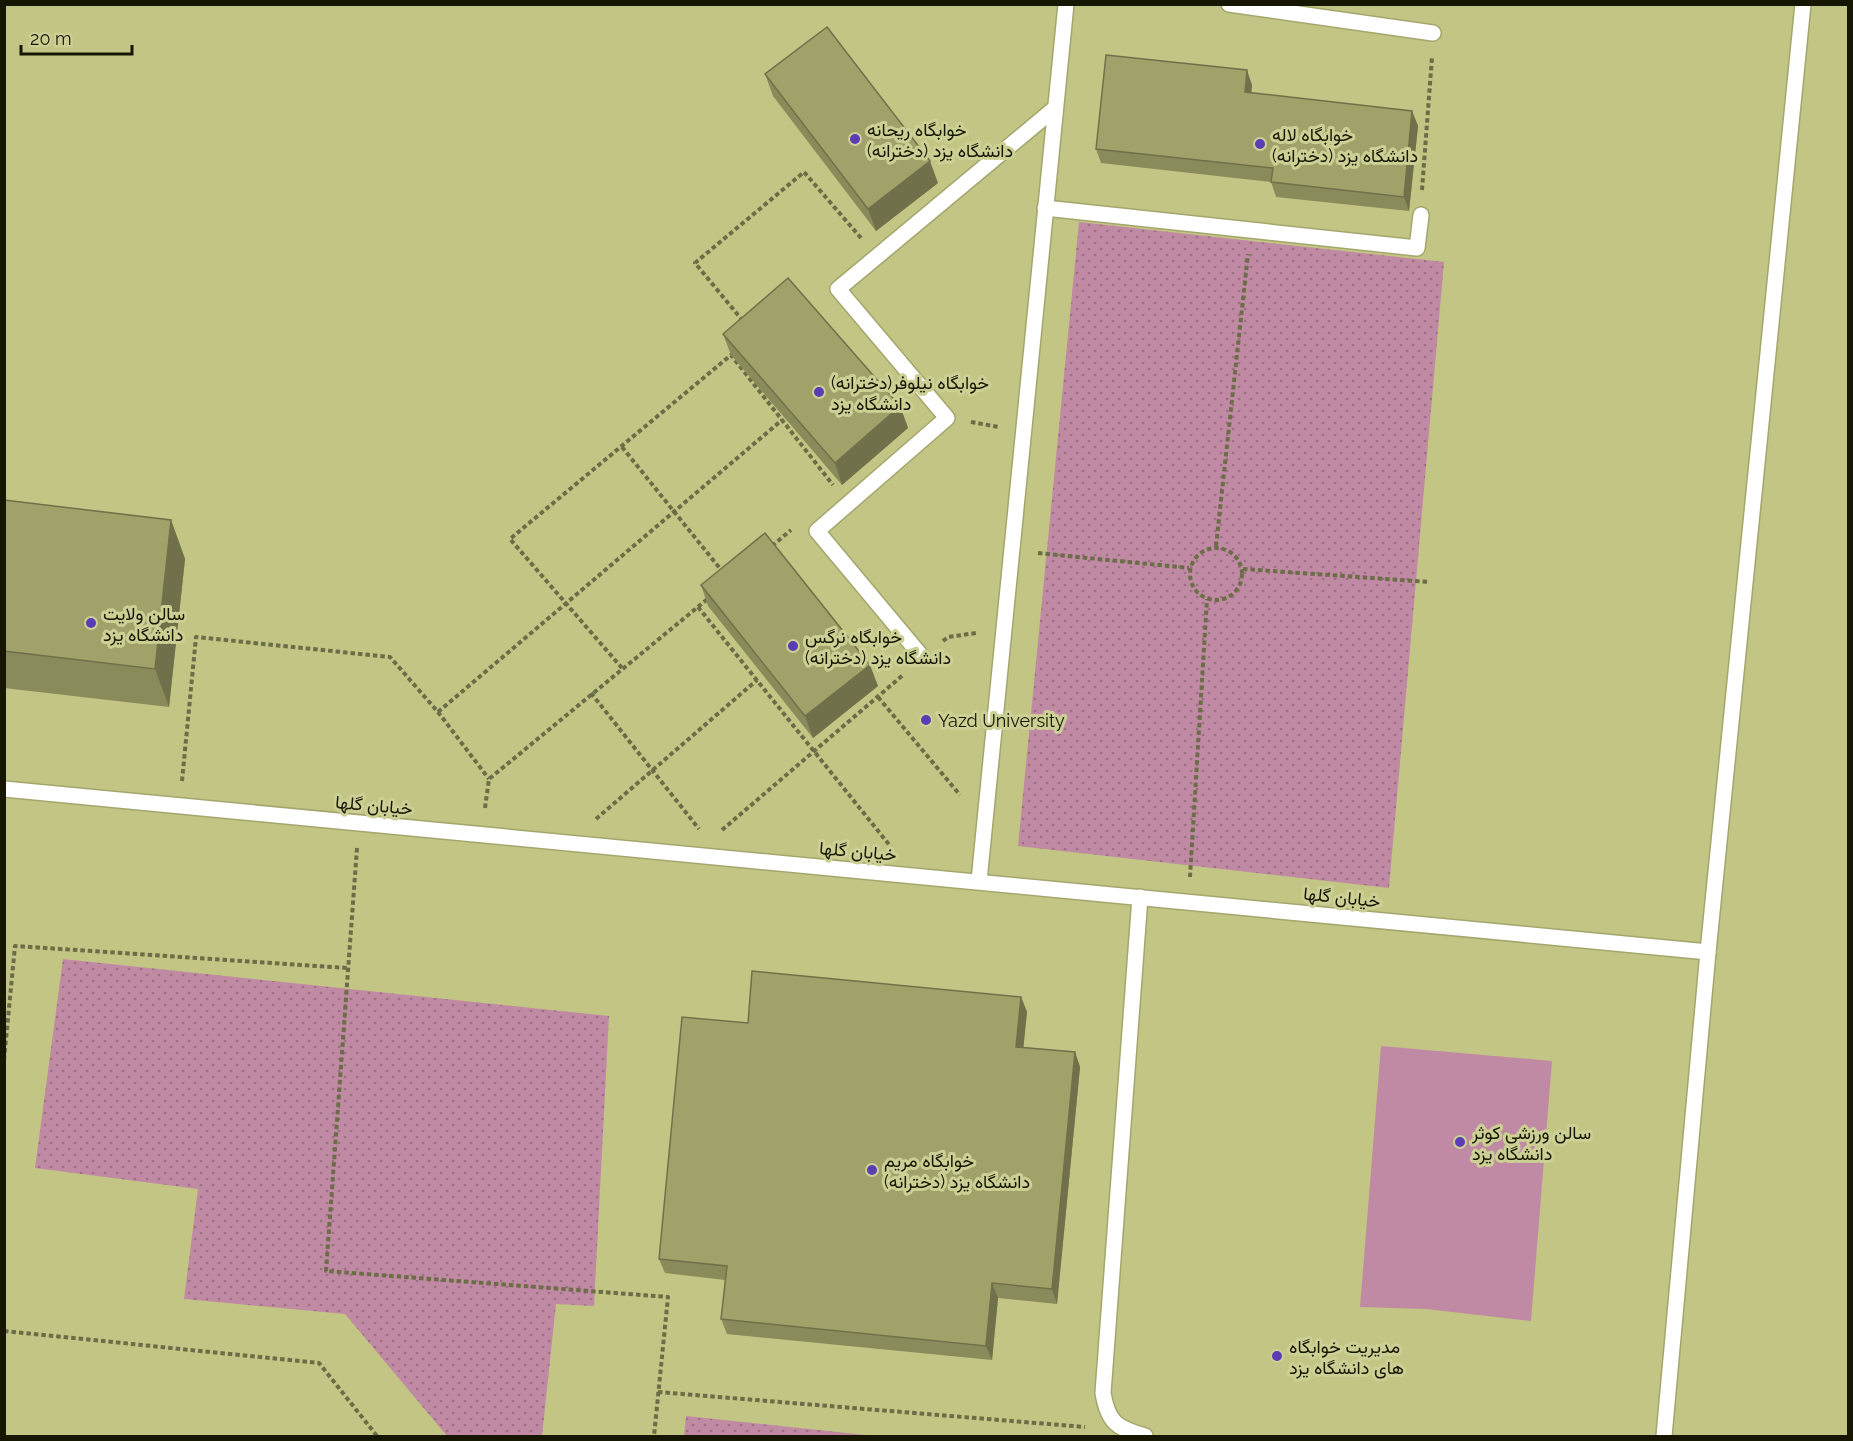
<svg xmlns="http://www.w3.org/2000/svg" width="1853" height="1441" font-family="Raleway,Vazirmatn,sans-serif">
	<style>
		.built { fill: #c3c584 }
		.grass { fill: url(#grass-dots) }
		.garden { fill: #c18aa4 }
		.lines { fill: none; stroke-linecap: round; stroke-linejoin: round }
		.service-casing { stroke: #a4a66d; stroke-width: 18 }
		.path { stroke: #6b6d47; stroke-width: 4; stroke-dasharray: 4.5 3; stroke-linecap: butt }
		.service { stroke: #fff; stroke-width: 15 }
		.wall { fill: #8a8b5b }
		.shaded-wall { fill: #70714a }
		.building { fill: #a0a26a; stroke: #70714a; stroke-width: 1.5 }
		.poi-dot { fill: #5c3cb4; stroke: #cdd095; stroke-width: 2 }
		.labels { text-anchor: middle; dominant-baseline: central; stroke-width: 6; stroke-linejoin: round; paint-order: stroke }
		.poi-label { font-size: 18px; fill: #161602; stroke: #cdd095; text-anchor: start }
		.street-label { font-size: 18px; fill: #161602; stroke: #cdd095 }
	</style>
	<defs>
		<pattern id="grass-dots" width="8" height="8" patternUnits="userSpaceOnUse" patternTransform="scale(1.5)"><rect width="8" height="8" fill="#c18aa4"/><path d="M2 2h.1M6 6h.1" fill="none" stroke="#9c7083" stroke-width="1.8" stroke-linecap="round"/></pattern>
	</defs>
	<rect width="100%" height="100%" fill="#cdd095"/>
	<rect class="built" x="5" y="5" width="1843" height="1431"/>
	<g class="grass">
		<path d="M1079,222l365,40 -55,626 -371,-42z"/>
		<path d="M63,959l546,57 -15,290 -38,-2 -14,132h-95l-102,-122 -161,-15 14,-110 -163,-21z"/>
		<path d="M686,1416l189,20h-191z"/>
	</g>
	<path class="garden" d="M1381,1046l171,15 -21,260 -105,-12 -66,-2z"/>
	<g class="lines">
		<g class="service-casing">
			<g id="service">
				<path d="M1229,4l204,29"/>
				<path d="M1045,208l372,40 4,-33"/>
				<path d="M923,658l-106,-127 130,-113 -109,-129 216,-180"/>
				<path d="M4,789l1704,163"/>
				<path d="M979,881l87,-877"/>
				<path d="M1140,897l-37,496c5,30 14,35 42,43"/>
				<path d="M1664,1436l44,-484 95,-948"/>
			</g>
		</g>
		<g class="path">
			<path d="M1422,190l10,-133"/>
			<path d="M743,321l-48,-58 109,-91 57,66"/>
			<path d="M971,422l28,5"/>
			<path d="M622,447l100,124"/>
			<path d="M772,546l19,-16"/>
			<path d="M1216,546l32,-292"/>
			<circle cx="1216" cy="574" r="26"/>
			<path d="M1038,553l151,15"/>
			<path d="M1243,569l187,13"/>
			<path d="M698,607l193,240"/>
			<path d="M943,641l5,-4 28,-4"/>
			<path d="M622,668l-112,-129 221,-184 102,130"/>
			<path d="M591,693l108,136"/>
			<path d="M878,697l82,98"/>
			<path d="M438,712l344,-292"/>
			<path d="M182,781l14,-144 194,20 48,55 51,67"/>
			<path d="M485,808l4,-29 221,-182"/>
			<path d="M596,819l161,-139"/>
			<path d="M722,830l181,-155"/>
			<path d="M357,848l-31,423 342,26 -14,139"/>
			<path d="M1190,877l17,-278"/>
			<path d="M4,1060l11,-114 333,22"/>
			<path d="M4,1331l315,32 58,73"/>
			<path d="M658,1392l427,35"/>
		</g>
		<use href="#service" class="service"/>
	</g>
	<g class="wall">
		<path d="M765,74l173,109 -62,48 -103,-135z"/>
		<path d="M1252,85l-1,8 161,18 6,15 -9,85 -133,-14 -5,-15 -170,-19 -5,-14z"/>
		<path d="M723,334l177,72 8,22 -66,57 -111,-130z"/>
		<path d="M4,500l167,20 14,39 -16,148 -165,-19z"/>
		<path d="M701,585l177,101 -65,52 -105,-132z"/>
		<path d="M1021,997l6,15 -4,35 52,5 5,15 -23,237 -59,-6 -6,62 -265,-26 -6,-15 4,-39 -60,-7 -6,-14 89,-236z"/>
	</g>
	<g class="shaded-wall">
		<path d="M1247,70l5,15 -2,22 -5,-15z"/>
		<path d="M1412,111l6,15 -9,85 -5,-14z"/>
		<path d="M930,161l8,22 -62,48 -8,-22z"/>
		<path d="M900,406l8,22 -66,57 -7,-22z"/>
		<path d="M171,520l14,39 -16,148 -14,-38z"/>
		<path d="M870,665l8,21 -65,52 -8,-22z"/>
		<path d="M1021,997l6,15 -5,50 -6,-15z"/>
		<path d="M1075,1052l5,15 -23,237 -5,-15z"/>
		<path d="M992,1283l6,15 -6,62 -6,-14z"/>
	</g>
	<g class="building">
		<path d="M827,27l103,134 -62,48 -103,-135z"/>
		<path d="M1106,55l141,15 -2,22 167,19 -8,86 -133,-15 2,-14 -177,-19z"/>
		<path d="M788,278l112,128 -65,57 -112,-129z"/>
		<path d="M4,500l167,20 -16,149 -151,-18z"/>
		<path d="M765,533l105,132 -65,51 -104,-131z"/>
		<path d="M752,971l269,26 -5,50 59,5 -23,237 -60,-6 -6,63 -265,-27 6,-53 -68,-7 23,-242 66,6z"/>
	</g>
	<g class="poi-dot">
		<circle cx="855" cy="139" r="6"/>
		<circle cx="1260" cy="144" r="6"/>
		<circle cx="819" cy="392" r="6"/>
		<circle cx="91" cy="623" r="6"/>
		<circle cx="793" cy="646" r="6"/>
		<circle cx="926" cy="720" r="6"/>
		<circle cx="1460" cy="1142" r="6"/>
		<circle cx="872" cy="1170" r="6"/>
		<circle cx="1277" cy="1356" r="6"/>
	</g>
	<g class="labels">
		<g class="poi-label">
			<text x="867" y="129">خوابگاه ریحانه<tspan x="867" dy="21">(دخترانه) دانشگاه یزد</tspan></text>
			<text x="1272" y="134">خوابگاه لاله<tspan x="1272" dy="21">(دخترانه) دانشگاه یزد</tspan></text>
			<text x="831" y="382">خوابگاه نیلوفر(دخترانه)<tspan x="831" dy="21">دانشگاه یزد</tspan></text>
			<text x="103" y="613">سالن ولایت<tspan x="103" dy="21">دانشگاه یزد</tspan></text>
			<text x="805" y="636">خوابگاه نرگس<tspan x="805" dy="21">(دخترانه) دانشگاه یزد</tspan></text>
			<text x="938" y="720">Yazd University</text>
			<text x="1472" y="1132">سالن ورزشی کوثر<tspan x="1472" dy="21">دانشگاه یزد</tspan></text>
			<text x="884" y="1160">خوابگاه مریم<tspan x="884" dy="21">(دخترانه) دانشگاه یزد</tspan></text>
			<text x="1289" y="1346">مدیریت خوابگاه<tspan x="1289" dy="21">های دانشگاه یزد</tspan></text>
		</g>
		<g class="street-label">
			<text transform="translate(374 805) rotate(5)">خیابان گلها</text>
			<text transform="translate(858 851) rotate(5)">خیابان گلها</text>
			<text transform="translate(1342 897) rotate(6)">خیابان گلها</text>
		</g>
	</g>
	<rect width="1853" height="1441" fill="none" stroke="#161602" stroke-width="12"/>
	<path d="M21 45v9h111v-9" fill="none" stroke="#161602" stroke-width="3"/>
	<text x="30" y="45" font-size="18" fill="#161602" stroke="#cdd095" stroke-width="4.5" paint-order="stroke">20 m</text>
</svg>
